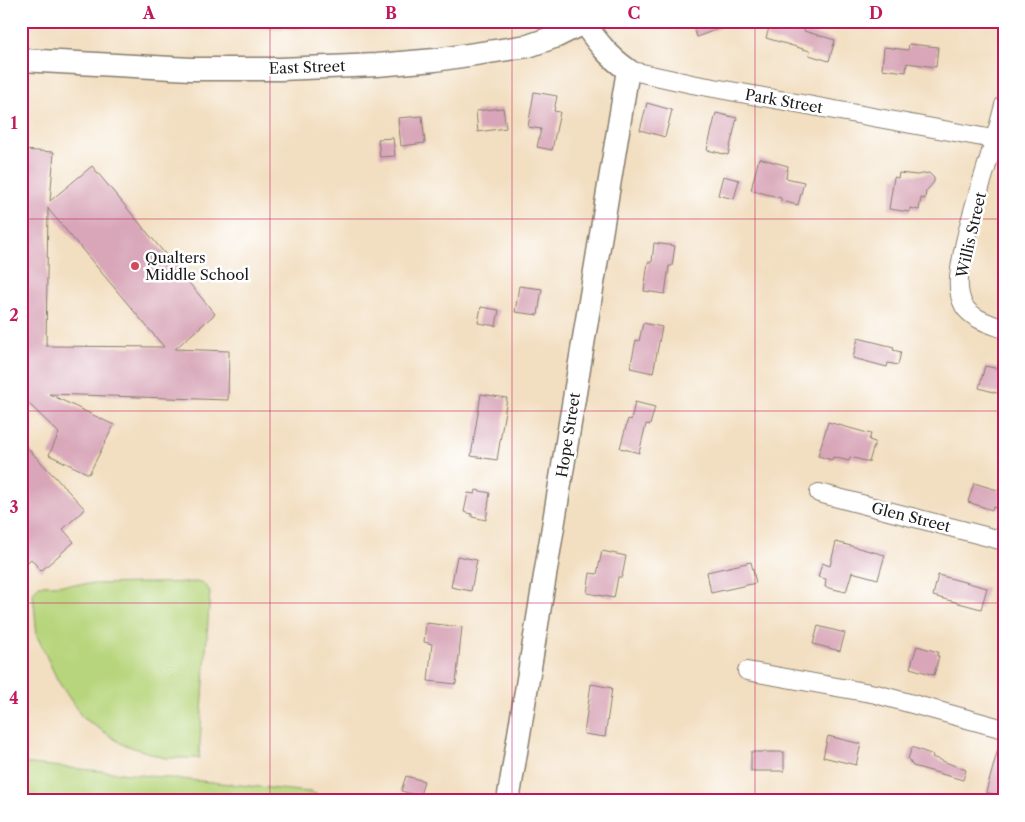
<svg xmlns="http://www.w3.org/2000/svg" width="1025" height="822" font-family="'Libre Caslon Text',serif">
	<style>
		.green { fill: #b7d57c; stroke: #6a784c }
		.building { fill: #d8a6b8; fill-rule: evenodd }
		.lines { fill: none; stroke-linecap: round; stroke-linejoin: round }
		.minor-casing { stroke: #877d6e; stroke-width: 20 }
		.major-casing { stroke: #877d6e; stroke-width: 25 }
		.minor { stroke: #fff; stroke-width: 18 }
		.major { stroke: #fff; stroke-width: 22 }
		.grid { fill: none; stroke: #c2185b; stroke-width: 1; stroke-opacity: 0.55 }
		.poi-dot { fill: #d1495b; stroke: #fff; stroke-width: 2 }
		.labels { text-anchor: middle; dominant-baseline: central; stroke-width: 5; stroke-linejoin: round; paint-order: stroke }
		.street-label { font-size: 15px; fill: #1c1c1c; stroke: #fff }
		.poi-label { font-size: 15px; fill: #1c1c1c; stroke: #fff; text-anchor: start }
		.neatline { fill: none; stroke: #c2185b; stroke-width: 2 }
		.grid-label { font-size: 16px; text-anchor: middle; font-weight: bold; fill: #c2185b }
	</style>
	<rect width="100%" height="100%" fill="#fff"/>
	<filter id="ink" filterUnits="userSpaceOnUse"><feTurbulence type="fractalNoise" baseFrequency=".02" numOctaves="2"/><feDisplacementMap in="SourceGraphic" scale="10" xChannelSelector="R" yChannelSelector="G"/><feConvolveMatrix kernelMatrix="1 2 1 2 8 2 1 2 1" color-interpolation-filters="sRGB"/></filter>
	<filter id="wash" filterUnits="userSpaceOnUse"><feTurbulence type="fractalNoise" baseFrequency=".0096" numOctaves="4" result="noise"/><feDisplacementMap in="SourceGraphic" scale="20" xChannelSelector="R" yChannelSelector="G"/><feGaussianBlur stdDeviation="1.12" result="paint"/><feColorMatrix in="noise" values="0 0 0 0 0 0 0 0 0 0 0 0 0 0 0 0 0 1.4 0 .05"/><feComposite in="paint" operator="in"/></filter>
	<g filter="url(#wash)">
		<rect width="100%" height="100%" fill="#f2dec0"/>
		<g class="green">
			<path d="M150,21h178v2l-33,5 -144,-5z"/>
			<path d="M202,582l8,9 -11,167h-35l-42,-14 -40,-27 -24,-36 -21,-45 -4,-43 6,-8z"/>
			<path d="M21,763l289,29 26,9h-315z"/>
		</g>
		<g id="blocks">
			<g class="building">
				<path d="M691,21h43l1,1 -38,15z"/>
				<path d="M771,21h35l-2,10 31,9 -6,21 -20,-6 1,-4 -44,-13z"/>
				<path d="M909,44l29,3 -2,20 -29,-4 -1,9 -24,-3 2,-22 24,3z"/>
				<path d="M534,92l23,4 -3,15 6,1 -8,38 -15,-3 4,-18 -13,-2z"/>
				<path d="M647,103l25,7 -7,27 -25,-7z"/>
				<path d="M503,108l3,20 -28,4 -2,-21z"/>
				<path d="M716,113l21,5 -9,37 -21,-5z"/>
				<path d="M422,116l3,27 -24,3 -3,-28z"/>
				<path d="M393,138l2,18 -15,1 -2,-18z"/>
				<path d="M21,150l33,2 -4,49 42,-35 123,148 -40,35 54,2 -1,49 -179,-6 65,31 -25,49 -40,-19 10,-22 -38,-37zM48,208l1,2 115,137 -118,-1z"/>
				<path d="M759,158l29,8 -2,12 18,4 -6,23 -17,-4v-3l-30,-8z"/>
				<path d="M899,173l18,2 12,-2 5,5v4l-8,9 -1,8 -4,-1 -2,12 -9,-2v4l-21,-3 5,-32 4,1z"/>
				<path d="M723,176l16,4 -5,19 -16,-4z"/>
				<path d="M654,243l21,3 -3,20h-3l-4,28 -21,-3 4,-29h4z"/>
				<path d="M519,286l23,3 -4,26 -23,-3z"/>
				<path d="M481,307l18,3 -3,16 -18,-3z"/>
				<path d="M643,323l19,4 -9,46 -23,-5 6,-28 3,1z"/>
				<path d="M858,338l36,9 -1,3 8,2 -3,13 -10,-2 -1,4 -34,-9z"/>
				<path d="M985,366l19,4v25l-25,-7z"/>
				<path d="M481,394l26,4 -10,62 -26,-4z"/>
				<path d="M635,402l20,5 -5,18 -4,-1 -7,29 -19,-5 8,-29 3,1z"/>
				<path d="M828,422l43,12 -2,6 6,2 -6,20 -19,-5 -1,4 -16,-4 -1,3 -14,-4z"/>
				<path d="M21,441l64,68 -22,20 11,13 -33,29 -10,-12 -10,9z"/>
				<path d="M974,483l30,9v6l-4,11 -7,-2 -1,3 -24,-8z"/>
				<path d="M476,490l14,3 -4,27 -14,-3v-3l-8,-2 4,-19 7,1z"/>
				<path d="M836,542l49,13 -7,24 -26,-7 -6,20 -21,-5 1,-8 -8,-2 4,-14 8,3z"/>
				<path d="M602,551l24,5 -4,21h-4l-4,21 -27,-5 3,-20 7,1z"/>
				<path d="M457,556l20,4 -6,31 -20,-4z"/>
				<path d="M751,562l5,21 -45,10 -4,-21z"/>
				<path d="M938,575l49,13 -6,21 -48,-13z"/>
				<path d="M426,623l36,4 -6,57 -28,-3 4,-37 -8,-2z"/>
				<path d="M818,626l27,7 -5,18 -27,-7z"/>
				<path d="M917,646l21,6 -1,4h2l-5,19 -24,-7z"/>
				<path d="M591,684l21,4 -7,49 -21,-3z"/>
				<path d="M828,736l33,8 -5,21 -33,-8z"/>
				<path d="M1000,742h4v55l-18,-5z"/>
				<path d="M912,747l21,8 -1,2 34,13 -3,10 -50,-14 -5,-7z"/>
				<rect x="751" y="752" width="33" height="19"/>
				<path d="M406,776l18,5 -4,15 -19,-5z"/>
			</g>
		</g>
	</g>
	<g filter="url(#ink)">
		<use href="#blocks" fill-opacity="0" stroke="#877d6e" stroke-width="1"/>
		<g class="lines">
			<g class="minor-casing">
				<g id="minor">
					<path d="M628,70l64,14 312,57"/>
					<path d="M1004,105c-13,55 -36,109 -44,164 -2,12 -2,26 4,37 8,13 27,18 40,23"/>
					<path d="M819,493l185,48"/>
					<path d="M747,671l129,23 128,35"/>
				</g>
			</g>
			<g class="major-casing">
				<g id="major">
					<path d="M21,60l170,9h89l97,-4 58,-5 93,-14 29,-10 30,-15"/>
					<path d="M508,801l120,-731c-19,-13 -31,-28 -44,-47"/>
				</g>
			</g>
			<use href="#minor" class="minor"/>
			<use href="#major" class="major"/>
		</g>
	</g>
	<path class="grid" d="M270,21v780M512,21v780M755,21v780M21,219h983M21,411h983M21,603h983"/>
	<circle class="poi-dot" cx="135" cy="266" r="5"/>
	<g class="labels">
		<g class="street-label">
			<text transform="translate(307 67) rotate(-2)">East Street</text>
			<text transform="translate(784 101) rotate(10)">Park Street</text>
			<text transform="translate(971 235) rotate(-77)">Willis Street</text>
			<text transform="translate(568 435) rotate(-81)">Hope Street</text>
			<text transform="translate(911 517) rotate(14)">Glen Street</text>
		</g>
		<g class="poi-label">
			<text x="145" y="257">Qualters<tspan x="145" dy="17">Middle School</tspan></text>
		</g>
	</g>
	<rect width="1025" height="822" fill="none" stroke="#fff" stroke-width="55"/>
	<rect x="28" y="28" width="970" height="766" class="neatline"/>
	<g class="grid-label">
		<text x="149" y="19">A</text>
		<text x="391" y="19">B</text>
		<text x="634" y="19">C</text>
		<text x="876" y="19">D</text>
		<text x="14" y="129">1</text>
		<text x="14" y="321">2</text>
		<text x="14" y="513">3</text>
		<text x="14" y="704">4</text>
	</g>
</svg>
